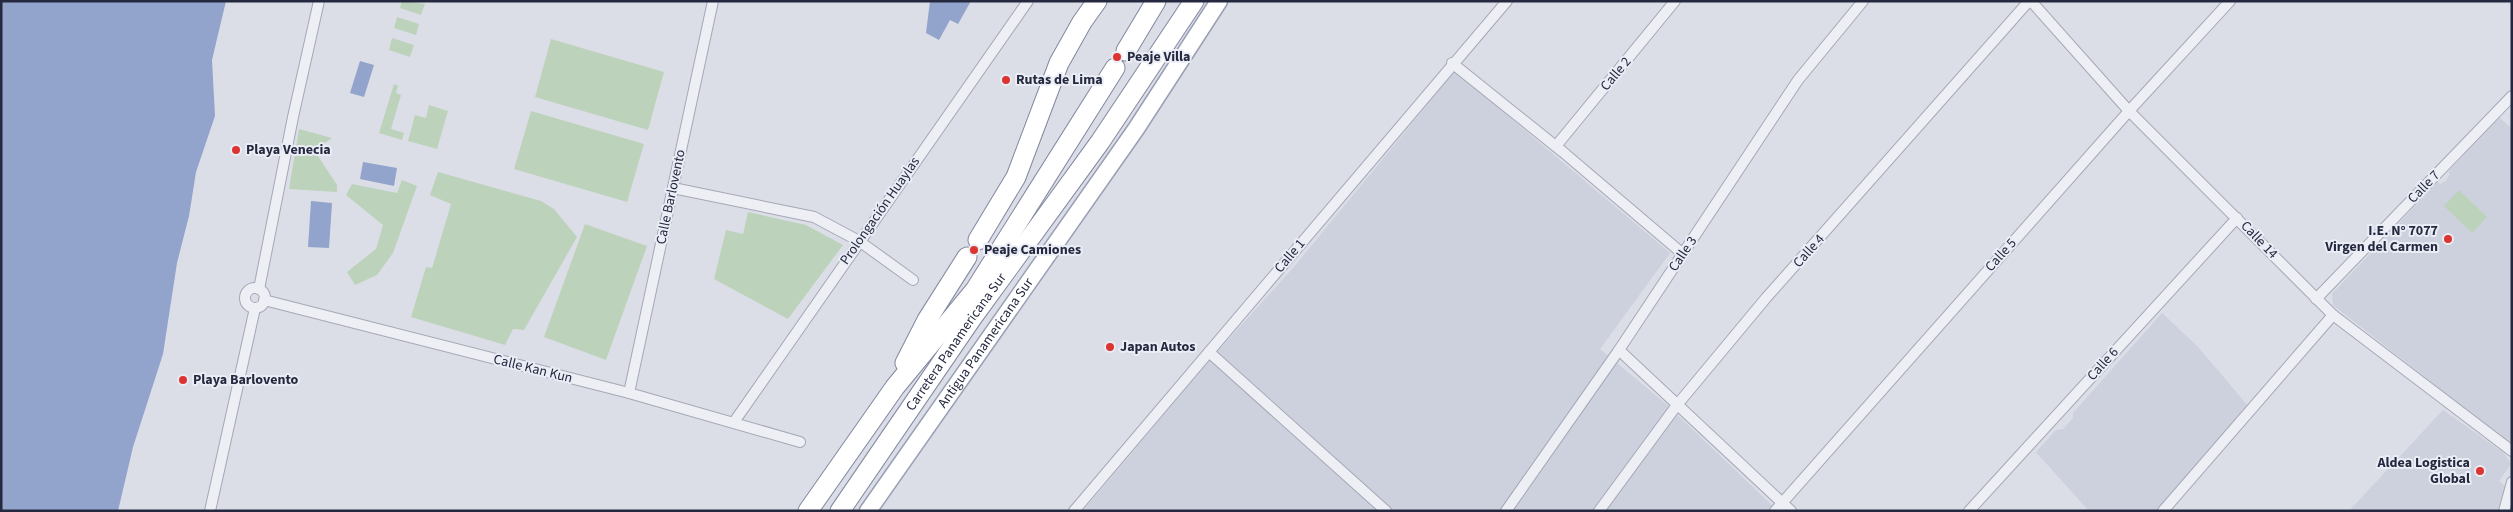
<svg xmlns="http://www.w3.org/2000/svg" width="2513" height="512" font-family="'Source Sans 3',sans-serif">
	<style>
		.built { fill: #cdd0dd }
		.green { fill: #bdd2bb }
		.water { fill: #92a4cc }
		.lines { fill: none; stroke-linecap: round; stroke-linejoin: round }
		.minor-casing { stroke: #a4a8b5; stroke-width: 12 }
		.primary-casing { stroke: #999fb4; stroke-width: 19 }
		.motorway-casing { stroke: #81889f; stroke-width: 21 }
		.minor { stroke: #eeeff5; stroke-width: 10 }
		.primary { stroke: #fff; stroke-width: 16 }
		.motorway { stroke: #fff; stroke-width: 19 }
		.poi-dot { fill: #db3431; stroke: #eaedf5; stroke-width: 2 }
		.labels { text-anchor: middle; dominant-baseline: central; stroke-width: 4; stroke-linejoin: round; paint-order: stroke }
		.poi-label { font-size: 14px; font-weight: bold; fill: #24293f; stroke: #eaedf5; text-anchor: start }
		.street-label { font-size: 14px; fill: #24293f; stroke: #eaedf5 }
	</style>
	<rect width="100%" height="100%" fill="#dbdee7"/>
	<g class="built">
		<path d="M1455,71l215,182 -70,96 65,54 113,108h-695l125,-149 86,-95z"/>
		<path d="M2499,117l13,12v312l-4,1 -175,-137 -1,-11 106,-112 2,2 6,-3 4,-7 -2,-2z"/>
		<path d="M2162,313l36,34 50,59 -90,105h-69l-53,-59 20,-22 7,-1 10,-11v-5z"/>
		<path d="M2443,410l61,43 7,11 -12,17 7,6 -7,24h-150z"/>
	</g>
	<g class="green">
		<path d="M402,1l23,3 -4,11 -21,-7z"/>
		<path d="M397,17l22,7 -3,11 -22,-7z"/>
		<path d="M392,38l22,7 -4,12 -21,-7z"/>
		<path d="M551,39l113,33 -16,58 -113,-33z"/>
		<path d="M394,84l4,2 -2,7 5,2 -10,34 13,4 -2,7 -23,-7z"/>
		<path d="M429,105l19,6 -11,38 -29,-8 7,-26 11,3z"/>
		<path d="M531,111l113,33 -17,58 -113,-33z"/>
		<path d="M299,129l33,9 -18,12 23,35v7l-48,-3z"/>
		<path d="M438,172l103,29 13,8 23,28 -53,93 -11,-1 -8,16 -94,-28 15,-50 6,1 19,-64 -21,-9z"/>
		<path d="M402,180l15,6 -24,67 -16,22 -22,10 -8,-13 29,-23 7,-24 -37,-30 6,-11 45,9z"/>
		<path d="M2459,190l28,27 -15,16 -28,-27z"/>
		<path d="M748,212l58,13 37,20 -55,74 -74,-40 12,-49 17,4z"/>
		<path d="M585,224l62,22 -41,114 -62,-23z"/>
	</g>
	<g class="water">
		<path d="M1,1h225l-14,59 3,56 -19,56 -7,44 -12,47 -14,91 -30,93 -15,64h-117z"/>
		<path d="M930,1h41l-13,23 -8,-4 -11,20 -13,-7z"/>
		<path d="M360,61l14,4 -10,32 -14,-4z"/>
		<path d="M363,162l34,6 -3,18 -34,-7z"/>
		<path d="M311,201l21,2 -3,45 -21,-1z"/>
	</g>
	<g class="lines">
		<g class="minor-casing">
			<g id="minor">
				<path d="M2031,1l98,110 204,204 179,136"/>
				<path d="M1452,63l111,89 120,102"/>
				<path d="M1556,146l119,-145"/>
				<path d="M673,188l141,29 45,24 54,39"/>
				<circle cx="255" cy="298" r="10"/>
				<path d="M259,289l34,-172 26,-116"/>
				<path d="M2316,299l196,-203"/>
				<path d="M264,300l365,93 171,49"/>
				<path d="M1619,350l172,161"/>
				<path d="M1209,352l177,159"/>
				<path d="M629,393l84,-392"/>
				<path d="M734,422l294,-421"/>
				<path d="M210,511l45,-203"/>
				<path d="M1074,511l433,-510"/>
				<path d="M1506,511l113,-161 179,-270 65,-79"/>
				<path d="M1599,511l78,-106 89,-107 263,-297"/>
				<path d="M1775,511l354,-400 101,-110"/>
				<path d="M1969,511l268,-293"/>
				<path d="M2163,511l170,-196"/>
				<path d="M2504,511l8,-29"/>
			</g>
		</g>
		<g class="primary-casing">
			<g id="primary">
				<path id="s1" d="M868,511l268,-382 83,-128"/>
			</g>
		</g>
		<g class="motorway-casing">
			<g id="motorway">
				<path d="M1126,51l30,-50"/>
				<path d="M978,240l38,-63 43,-114 23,-41 15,-21"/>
				<path d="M905,363l22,-43 40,-63"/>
				<path d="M808,511l87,-124 80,-97 140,-222"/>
				<path id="s2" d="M840,511l132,-193 128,-176 94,-141"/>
			</g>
		</g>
		<use href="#minor" class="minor"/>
		<use href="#primary" class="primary"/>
		<use href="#motorway" class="motorway"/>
	</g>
	<g class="poi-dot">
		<circle cx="1117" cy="57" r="5"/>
		<circle cx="1006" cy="80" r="5"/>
		<circle cx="236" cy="150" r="5"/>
		<circle cx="2448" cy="239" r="5"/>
		<circle cx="974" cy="250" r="5"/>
		<circle cx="1110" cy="347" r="5"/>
		<circle cx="183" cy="380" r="5"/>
		<circle cx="2480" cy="471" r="5"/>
	</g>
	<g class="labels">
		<g class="poi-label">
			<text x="1127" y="57">Peaje Villa</text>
			<text x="1016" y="80">Rutas de Lima</text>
			<text x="246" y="150">Playa Venecia</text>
			<text x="2438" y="231" text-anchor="end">I.E. N° 7077<tspan x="2438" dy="16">Virgen del Carmen</tspan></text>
			<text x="984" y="250">Peaje Camiones</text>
			<text x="1120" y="347">Japan Autos</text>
			<text x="193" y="380">Playa Barlovento</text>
			<text x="2470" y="463" text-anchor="end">Aldea Logistica<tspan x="2470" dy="16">Global</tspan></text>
		</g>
		<g class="street-label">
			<text transform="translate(1616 74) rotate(-50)">Calle 2</text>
			<text transform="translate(2424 187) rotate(-46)">Calle 7</text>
			<text transform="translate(671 197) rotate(-78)">Calle Barlovento</text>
			<text transform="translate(880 211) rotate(-55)">Prolongación Huaylas</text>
			<text transform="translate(2259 240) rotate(46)">Calle 14</text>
			<text transform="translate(1809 251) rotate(-48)">Calle 4</text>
			<text transform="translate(1683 254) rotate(-56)">Calle 3</text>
			<text transform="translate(2001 255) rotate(-48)">Calle 5</text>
			<text transform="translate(1290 256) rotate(-50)">Calle 1</text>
			<text stroke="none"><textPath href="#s2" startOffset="205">Carretera Panamericana Sur</textPath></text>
			<text stroke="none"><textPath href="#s1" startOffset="205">Antigua Panamericana Sur</textPath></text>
			<text transform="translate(2103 364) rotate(-48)">Calle 6</text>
			<text transform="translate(533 369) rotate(14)">Calle Kan Kun</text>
		</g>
	</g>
	<rect width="2513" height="512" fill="none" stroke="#24293f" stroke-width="5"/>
</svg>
